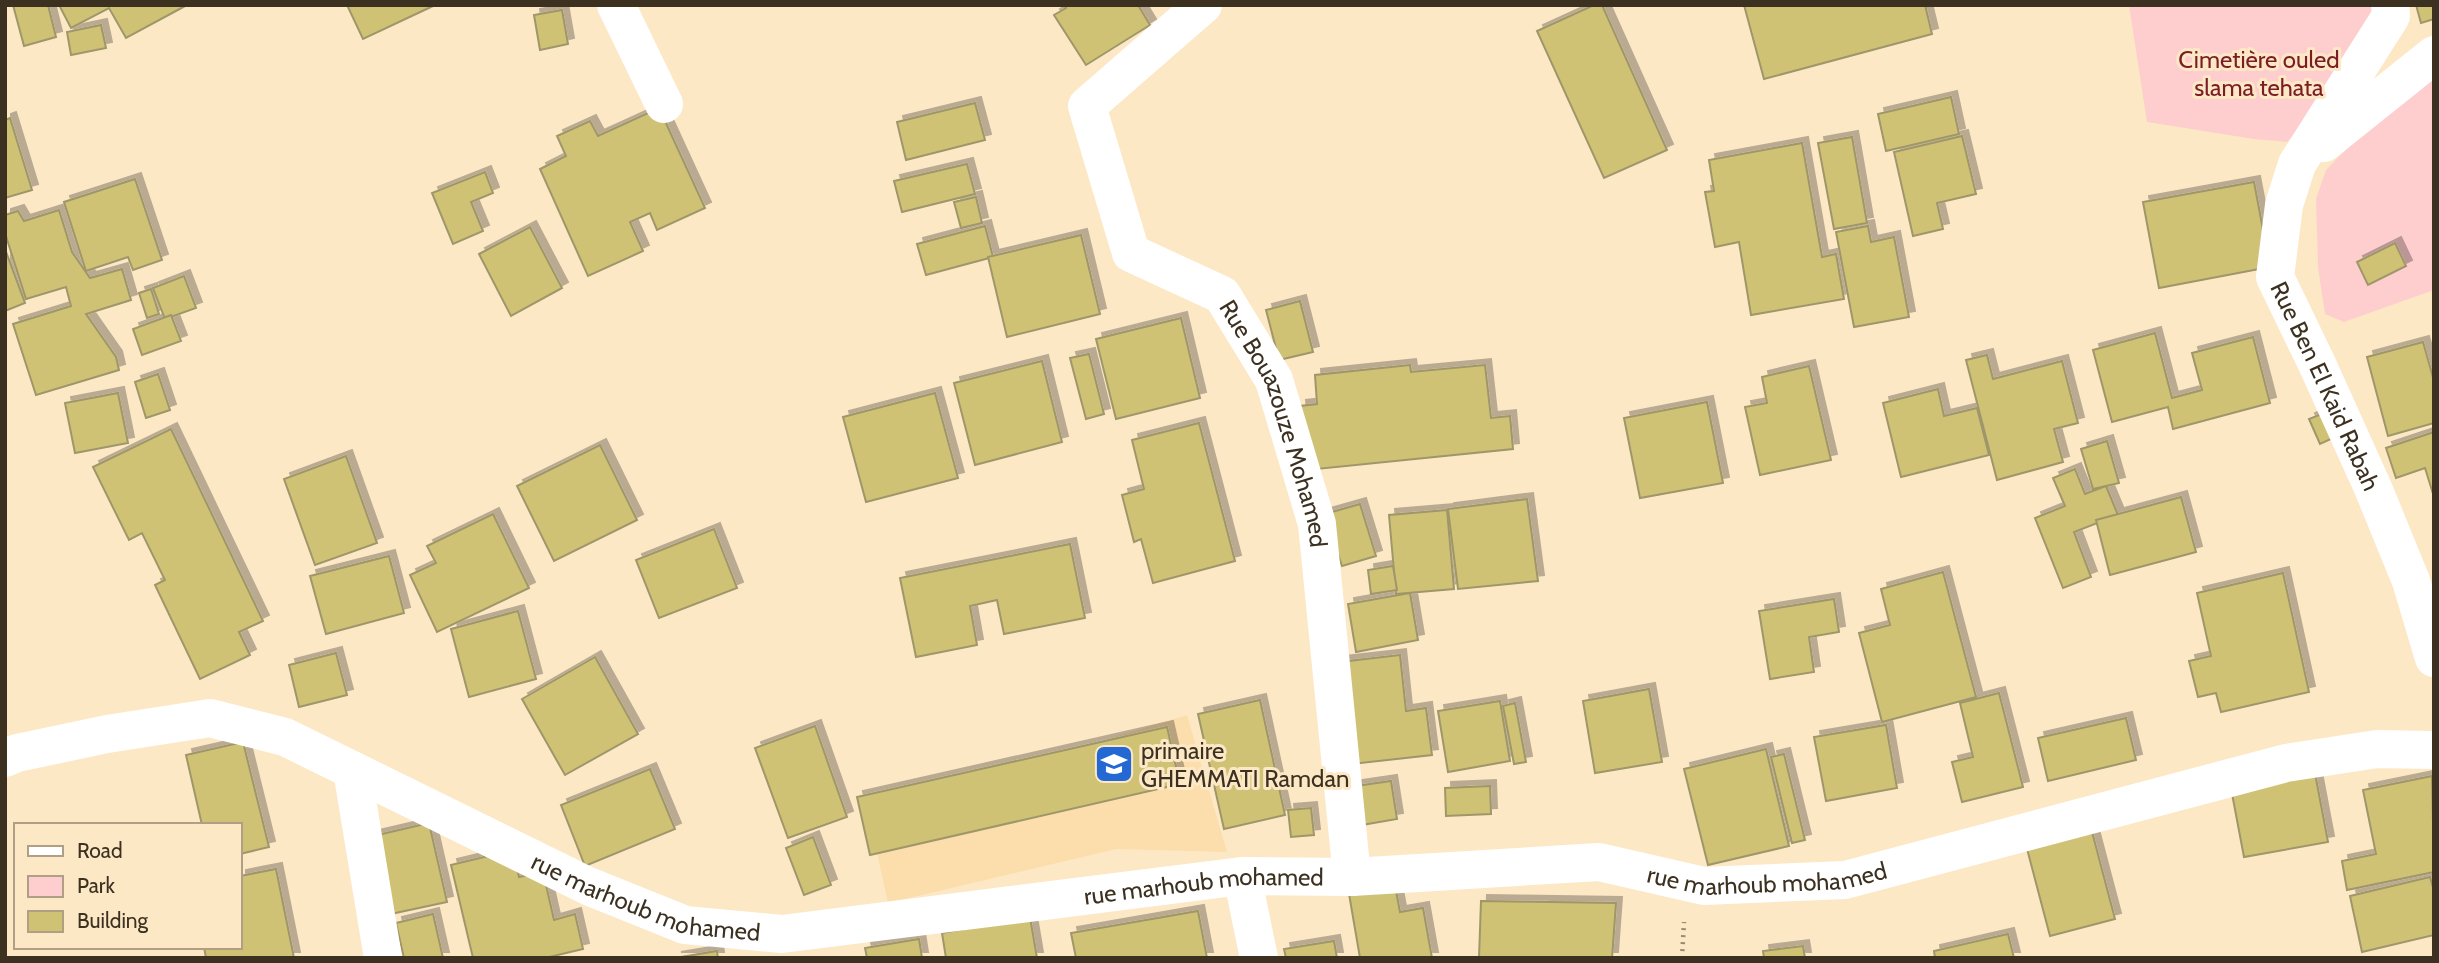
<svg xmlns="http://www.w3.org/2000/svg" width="2439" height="963" font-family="Cabin,sans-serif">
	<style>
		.built { fill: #fcddac }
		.green { fill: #fdcecd }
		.building { fill: #d0c275; stroke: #9f976a; stroke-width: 2; filter: url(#shadow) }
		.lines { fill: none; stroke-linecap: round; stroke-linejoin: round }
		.path { stroke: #9a8a72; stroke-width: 4.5; stroke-dasharray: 2 5; stroke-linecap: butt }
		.minor { stroke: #fff; stroke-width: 38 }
		.labels { text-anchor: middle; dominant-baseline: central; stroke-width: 6; stroke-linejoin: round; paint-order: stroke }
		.park-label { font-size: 24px; fill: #7b1c27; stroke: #fde8c6 }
		.street-label { font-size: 24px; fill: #3c3121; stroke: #fde8c6 }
		.poi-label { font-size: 24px; fill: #3c3121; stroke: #fde8c6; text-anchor: start }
	</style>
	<defs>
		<filter id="shadow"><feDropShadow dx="6" dy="-6" stdDeviation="0" flood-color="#0004"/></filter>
	</defs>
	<rect width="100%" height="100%" fill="#fde8c6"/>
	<path class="built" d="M1187,715l40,137 -111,-3 -228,54 -20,-91z"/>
	<g class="green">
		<path d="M2129,5h255l-37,70 -60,67 -33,-3 -107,-17z"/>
		<path d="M2434,66v224l-90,32 -19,-8 -7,-47 -2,-68 10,-29 100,-102z"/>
	</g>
	<g class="building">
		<path d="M13,5h35l8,32 -32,9z"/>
		<path d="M59,5h128l-61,33 -17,-30 -38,20z"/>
		<path d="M347,5h86v1l-70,33z"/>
		<path d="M1064,5h74l12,20 -64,40 -32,-50 12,-7z"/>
		<path d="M1594,5h8l65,145 -63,28 -67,-147z"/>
		<path d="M1744,5h181l7,29 -168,45z"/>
		<path d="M2416,5h18v14l-13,4z"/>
		<path d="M562,10l6,34 -28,6 -6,-35z"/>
		<path d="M101,25l5,23 -35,7 -4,-23z"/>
		<path d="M1951,97l8,37 -73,17 -8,-37z"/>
		<path d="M975,103l10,37 -79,20 -9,-38z"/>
		<path d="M659,108l46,100 -48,22 -7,-17 -20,9 13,29 -55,25 -48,-107 26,-13 -9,-20 33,-15 8,15z"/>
		<path d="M10,118l22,72 -27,8v-78z"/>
		<path d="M1962,136l14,58 -39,9 6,26 -30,7 -19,-84z"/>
		<path d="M1852,137l15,86 -33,6 -16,-86z"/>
		<path d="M1802,143l20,114 14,-3 8,45 -93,16 -12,-73 -24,5 -10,-55 9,-1 -5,-31z"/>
		<path d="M967,164l8,30 -73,18 -8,-31z"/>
		<path d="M485,172l8,21 -22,9 12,29 -30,13 -21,-51z"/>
		<path d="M135,179l27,81 -29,10 -5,-13 -42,14 -22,-69z"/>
		<path d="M2254,182l16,85 -111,21 -16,-86z"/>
		<path d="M976,197l6,26 -21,5 -7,-26z"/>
		<path d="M59,210l13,42 18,26 32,-9 9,31 -45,14 30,43 3,13 -83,25 -23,-71 58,-18 -5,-19 -40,12 -21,-66v-18l13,-4 6,10z"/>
		<path d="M985,226l8,31 -67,18 -9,-31z"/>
		<path d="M1868,226l3,16 23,-5 15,80 -55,10 -18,-95z"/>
		<path d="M530,227l32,61 -51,28 -32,-62z"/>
		<path d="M1081,235l19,79 -93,23 -19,-80z"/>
		<path d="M2395,243l11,23 -38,19 -11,-23z"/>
		<path d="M5,249l20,54 -20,8z"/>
		<path d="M184,276l12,32 -31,11 -12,-31z"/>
		<path d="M151,289l8,25 -12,4 -8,-25z"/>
		<path d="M1300,301l13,51 -34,8 -13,-50z"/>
		<path d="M171,315l10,26 -39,14 -9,-26z"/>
		<path d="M1181,318l19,80 -84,21 -20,-80z"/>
		<path d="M2155,333l17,65 30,-8 -10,-37 61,-16 17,66 -97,26 -5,-22 -56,15 -19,-72z"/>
		<path d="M2423,342l11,39v42l-46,13 -21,-79z"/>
		<path d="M1089,354l15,60 -18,5 -16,-61z"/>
		<path d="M1987,355l6,24 69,-18 16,62 -24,6 9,33 -66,18 -31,-120z"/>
		<path d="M1042,361l20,81 -87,23 -21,-82z"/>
		<path d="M1410,365l1,7 74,-7 6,53 19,-2 3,33 -206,21 -7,-64 17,-2 -2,-29z"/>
		<path d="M1809,366l22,94 -71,15 -15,-68 22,-4 -5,-26z"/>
		<path d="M158,374l12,36 -24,8 -11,-36z"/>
		<path d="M1938,389l6,27 33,-8 12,47 -88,22 -18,-74z"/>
		<path d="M118,393l10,50 -53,10 -10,-50z"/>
		<path d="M935,393l23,85 -92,24 -23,-85z"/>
		<path d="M1707,402l16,81 -83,15 -16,-80z"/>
		<path d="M2334,409l10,24 -24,11 -11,-25z"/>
		<path d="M1199,423l36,138 -82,22 -12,-44 -7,3 -12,-47 22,-6 -12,-49z"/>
		<path d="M171,429l92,192 -24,11 11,23 -50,24 -45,-94 10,-5 -23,-47 -13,7 -36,-73z"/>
		<path d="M2434,432v65l-9,-29 -29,10 -10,-30z"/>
		<path d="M2107,441l12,42 -26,6 -12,-40z"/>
		<path d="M600,445l37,75 -83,41 -37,-75z"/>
		<path d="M346,456l31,87 -62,22 -31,-86z"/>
		<path d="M2075,469l10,25 21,-8 12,29 -44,17 17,45 -28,11 -28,-70 30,-12 -12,-28z"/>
		<path d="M2181,497l15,55 -86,23 -14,-55z"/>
		<path d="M1527,499l11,82 -80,8 -10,-80z"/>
		<path d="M1360,504l16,52 -34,10 -17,-52z"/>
		<path d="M1447,510l7,79 -58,5 -7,-79z"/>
		<path d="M493,514l36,74 -92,44 -27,-57 26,-12 -9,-17z"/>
		<path d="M714,529l23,59 -78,30 -23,-58z"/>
		<path d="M1070,544l15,74 -81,16 -7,-34 -27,6 7,39 -61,12 -16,-79z"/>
		<path d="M389,556l15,57 -78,21 -16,-58z"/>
		<path d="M1393,566l4,24 -26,4 -3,-24z"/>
		<path d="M1943,572l33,125 -94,25 -23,-89 31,-8 -9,-36z"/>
		<path d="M2283,573l26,119 -88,20 -5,-19 -18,4 -9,-36 22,-5 -14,-63z"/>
		<path d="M1410,593l8,47 -62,12 -8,-48z"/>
		<path d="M1834,599l5,33 -30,5 5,35 -44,7 -11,-68z"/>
		<path d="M518,611l18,68 -67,18 -18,-68z"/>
		<path d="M336,653l11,42 -48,12 -10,-42z"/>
		<path d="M1400,655l6,56 20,-3 6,47 -80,9 -12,-102z"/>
		<path d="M595,657l43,77 -73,41 -43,-76z"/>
		<path d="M1649,689l13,73 -67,11 -12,-72z"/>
		<path d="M1999,693l24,94 -61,15 -10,-40 21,-5 -13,-54z"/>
		<path d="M1260,700l25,115 -61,14 -26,-115z"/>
		<path d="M1500,701l10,60 -62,11 -10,-61z"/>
		<path d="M1515,703l11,59 -12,2 -11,-58z"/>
		<path d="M2126,718l10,42 -88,21 -10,-43z"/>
		<path d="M1886,725l11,63 -71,13 -12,-64z"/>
		<path d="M815,726l32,91 -59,21 -33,-90z"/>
		<path d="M1167,727l13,57 -310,71 -13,-58z"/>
		<path d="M243,742l26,105 -29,7v-29h-38l-16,-70z"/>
		<path d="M1766,749l23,97 -81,19 -24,-96z"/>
		<path d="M1784,754l21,86 -13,3 -21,-86z"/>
		<path d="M2314,768l14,74 -84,15 -14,-74z"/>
		<path d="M650,769l25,60 -90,37 -24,-61z"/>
		<path d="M2432,776l2,96 -87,18 -5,-29 34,-7 -13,-64z"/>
		<path d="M1391,781l6,38 -41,7 -7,-39z"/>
		<path d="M1490,786l1,28 -45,2 -1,-28z"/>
		<path d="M1311,808l3,27 -23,2 -3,-27z"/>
		<path d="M429,823l18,79 -61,13 -17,-78z"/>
		<path d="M2091,828l24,91 -65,17 -24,-91z"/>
		<path d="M813,837l18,48 -27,10 -18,-47z"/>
		<path d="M513,850l6,27 24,-5 11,48 21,-6 8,35 -38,9h-72l-22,-93z"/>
		<path d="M276,869l18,89h-88l-2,-11h36v-71z"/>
		<path d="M2430,877l4,14v44l-72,17 -12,-56z"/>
		<path d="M1394,880l6,32 23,-4 9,50h-72l-12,-70z"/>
		<path d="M1481,901l135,2 -4,55h-133z"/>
		<path d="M1198,911l9,47h-131l-5,-25z"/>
		<path d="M433,914l10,44h-39l-8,-35z"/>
		<path d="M1030,917l7,41h-91l-4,-25z"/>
		<path d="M2008,934l6,24h-79l-1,-7z"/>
		<path d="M919,939l3,19h-55l-2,-10z"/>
		<path d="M1334,941l3,17h-51l-2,-9z"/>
		<path d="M1803,946l2,12h-41l-1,-7z"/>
		<path d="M717,951l1,7h-43z"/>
	</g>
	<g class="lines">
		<path class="path" d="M1682,958l2,-36"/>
		<g class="minor">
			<path d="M616,5l48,99"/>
			<path id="s1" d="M1203,5l-116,101 44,147 91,42 52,85 43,144 35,353"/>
			<path id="s2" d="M2390,5l1,11 -94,148 -13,41 -9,72 42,87 56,124 38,93 23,77"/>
			<path d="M2324,143l110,-88"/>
			<path id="s3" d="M5,758l12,-5 90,-19 103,-16 75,19 303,149 97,39 97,9 460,-58 110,1 247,-15 105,24 141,-6 441,-117 91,-14 57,1"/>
			<path d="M352,770l31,188"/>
			<path d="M1242,876l17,82"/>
		</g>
	</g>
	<defs>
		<g id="school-square" transform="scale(2.0125)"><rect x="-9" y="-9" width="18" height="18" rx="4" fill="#2468d4" stroke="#fde8c6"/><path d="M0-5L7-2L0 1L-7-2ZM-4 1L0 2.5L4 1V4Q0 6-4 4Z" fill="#fff"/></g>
	</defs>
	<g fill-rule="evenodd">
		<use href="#school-square" x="1114" y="764"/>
	</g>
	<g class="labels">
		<g class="park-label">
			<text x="2259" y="59">Cimetière ouled<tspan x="2259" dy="28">slama tehata</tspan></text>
		</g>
		<g class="street-label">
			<text stroke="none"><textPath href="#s2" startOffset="422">Rue Ben El Kaid Rabah</textPath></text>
			<text stroke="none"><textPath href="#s1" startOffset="548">Rue Bouazouze Mohamed</textPath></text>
			<text stroke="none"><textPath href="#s3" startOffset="1818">rue marhoub mohamed</textPath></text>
			<text stroke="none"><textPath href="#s3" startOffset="1251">rue marhoub mohamed</textPath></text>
			<text stroke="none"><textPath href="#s3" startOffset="684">rue marhoub mohamed</textPath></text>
		</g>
		<g class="poi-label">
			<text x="1141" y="750">primaire<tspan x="1141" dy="28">GHEMMATI Ramdan</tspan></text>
		</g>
	</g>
	<rect width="2439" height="963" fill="none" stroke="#3c3121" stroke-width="14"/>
	<rect x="14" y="823" width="228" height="126" fill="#fde8c6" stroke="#b09f84" stroke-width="2"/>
	<rect x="28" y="846" width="35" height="10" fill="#ffffff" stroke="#b09f84" stroke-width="2"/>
	<text x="77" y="858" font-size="21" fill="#3c3121">Road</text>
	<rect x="28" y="876" width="35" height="21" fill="#fdcecd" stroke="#b09f84" stroke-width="2"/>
	<text x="77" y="893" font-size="21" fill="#3c3121">Park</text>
	<rect x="28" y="911" width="35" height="21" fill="#d0c275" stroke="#b09f84" stroke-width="2"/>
	<text x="77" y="928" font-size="21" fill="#3c3121">Building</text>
</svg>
